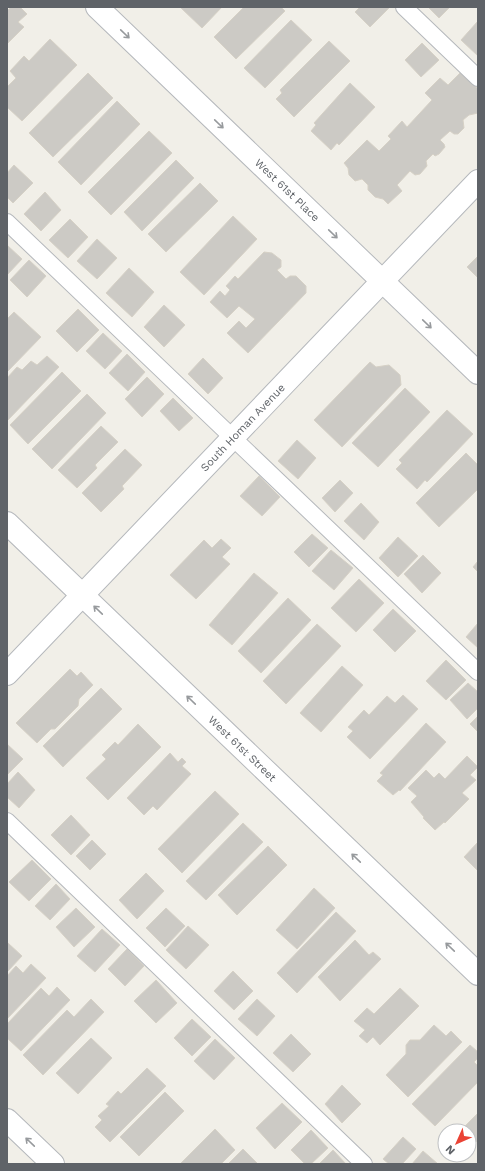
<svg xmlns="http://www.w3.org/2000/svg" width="485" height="1171" font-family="'Work Sans',sans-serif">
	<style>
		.building { fill: #cccac5; stroke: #d6d1c6 }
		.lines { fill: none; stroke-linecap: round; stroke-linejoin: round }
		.lane-casing { stroke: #b5b8bc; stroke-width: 18 }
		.street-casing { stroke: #b5b8bc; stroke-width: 24 }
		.lane { stroke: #fff; stroke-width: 16 }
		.street { stroke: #fff; stroke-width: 22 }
		.oneway { stroke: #979a9d }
		.labels { text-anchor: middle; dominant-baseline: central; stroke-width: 3.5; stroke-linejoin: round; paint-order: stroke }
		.street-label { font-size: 11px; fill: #5f6368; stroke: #fff }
	</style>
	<rect width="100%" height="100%" fill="#f1efe8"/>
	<g class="building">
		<path d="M11,7h9l7,7 -9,8 6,5 -17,17v-33z"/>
		<path d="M180,7h42l-20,21z"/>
		<path d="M244,7h37l4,4 -49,48 -22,-22z"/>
		<path d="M360,7h28l1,1 -19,19 -15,-15z"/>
		<path d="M428,7h22l-11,11z"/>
		<path d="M291,20l21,20 -47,48 -21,-20z"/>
		<path d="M478,21v35l-17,-16z"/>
		<path d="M50,39l27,26 -55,56 -15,-14v-20l9,-9 -6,-7 14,-15 5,5z"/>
		<path d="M329,41l21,20 -56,56 -18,-18 6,-6 -2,-3z"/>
		<path d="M422,43l17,17 -18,17 -16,-17z"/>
		<path d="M88,73l25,25 -60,59 -24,-24z"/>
		<path d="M460,73l18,16v24l-9,2 -6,5 1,8 -6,6h-4l-4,-3 -10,9 4,4 1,3 -6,7 -4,2 -2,-2 -7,7 1,5 -7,8 -5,1 -5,-4 -13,14 5,6 -14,13 -5,-5 -8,-2 -7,-7v-5l-6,-6 -7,2 -6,-6 -1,-7 -4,-5 23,-23 12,11 12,-12 -3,-3 14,-15 5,6 25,-27 -7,-7 15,-15 8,7z"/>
		<path d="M350,83l25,24 -36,38 -2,-2 -6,7 -20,-19 5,-6 -2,-2z"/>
		<path d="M117,101l23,23 -59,61 -23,-23z"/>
		<path d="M149,131l23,22 -61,62 -23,-23z"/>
		<path d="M176,160l18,18 -52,53 -18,-19z"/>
		<path d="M14,165l19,18 -20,20 -6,-6v-24z"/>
		<path d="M200,183l18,18 -52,51 -18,-18z"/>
		<path d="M45,192l16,18 -20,21 -17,-17z"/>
		<path d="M233,216l24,23 -53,56 -24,-23z"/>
		<path d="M70,219l18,18 -20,21 -19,-18z"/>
		<path d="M97,239l20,19 -20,21 -20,-18z"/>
		<path d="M7,245l15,14 -15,16z"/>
		<path d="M264,252l8,1 9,7v7l-4,3 9,9 4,-3h6l10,10v7l-58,60 -21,-20 12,-12 7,7 9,-9 -16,-13 -12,12 -17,-16 10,-11 5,5 5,-6 -4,-4 9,-10 3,3z"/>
		<path d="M478,256v22l-11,-11z"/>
		<path d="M29,260l17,16 -19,21 -17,-17z"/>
		<path d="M129,268l25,24 -22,25 -26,-24z"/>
		<path d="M164,305l21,20 -21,22 -20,-20z"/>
		<path d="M78,309l21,21 -22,22 -21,-21z"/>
		<path d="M14,312l27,25 -34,35v-53z"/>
		<path d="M103,333l19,18 -17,18 -19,-18z"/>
		<path d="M127,354l18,18 -17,19 -19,-18z"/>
		<path d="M47,356l12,11 -52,54v-43l10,-11 5,3 9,-9 6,4z"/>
		<path d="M203,358l20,20 -15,16 -20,-20z"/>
		<path d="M370,362l6,5 13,-2 11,10 1,10 -59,62 -28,-27z"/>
		<path d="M62,372l19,19 -53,53 -18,-19z"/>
		<path d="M147,377l17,17 -22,23 -17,-18z"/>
		<path d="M405,388l25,24 -52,55 -26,-24z"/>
		<path d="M87,394l19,19 -54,56 -20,-20z"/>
		<path d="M173,398l20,20 -14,13 -19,-20z"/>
		<path d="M447,410l26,24 -46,48 -2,-2 -8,9 -21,-20 6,-6 -3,-3z"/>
		<path d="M101,426l17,16 -23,23 2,3 -20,20 -19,-18z"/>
		<path d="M297,440l19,18 -18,21 -20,-18z"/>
		<path d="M125,449l17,16 -20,21 2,3 -23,23 -19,-19z"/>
		<path d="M466,453l12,12v24l-39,38 -23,-24z"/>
		<path d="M259,476l21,21 -18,19 -22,-20z"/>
		<path d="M340,480l13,13 -18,19 -13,-14z"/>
		<path d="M361,503l18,19 -15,18 -20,-19z"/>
		<path d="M312,534l16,14 -19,19 -15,-15z"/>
		<path d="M398,537l20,19 -20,21 -19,-19z"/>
		<path d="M221,539l10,9 -9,9 8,7 -34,35 -26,-24 34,-35 8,8z"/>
		<path d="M331,550l22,18 -19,22 -22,-19z"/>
		<path d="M423,555l18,18 -19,20 -18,-19z"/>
		<path d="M478,561v11l-5,-5z"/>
		<path d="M254,573l24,20 -46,52 -23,-20z"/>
		<path d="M359,579l25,24 -28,29 -25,-24z"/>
		<path d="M288,598l23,22 -50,53 -23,-22z"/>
		<path d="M393,609l23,22 -21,21 -22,-22z"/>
		<path d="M478,623v25l-12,-11z"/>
		<path d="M317,624l24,22 -55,58 -23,-23z"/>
		<path d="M446,660l20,20 -20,20 -20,-19z"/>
		<path d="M342,666l21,19 -42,47 -21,-19z"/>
		<path d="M70,669l7,7 4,-4 12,13 -14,14 -1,7 -23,23h-4l-14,14 -21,-20z"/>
		<path d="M468,683l10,9v16l-11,11 -17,-19z"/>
		<path d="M101,688l21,21 -59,58 -20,-21z"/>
		<path d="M403,695l15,14 -48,50 -23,-22 6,-6 -5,-4 16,-17 5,5 18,-19 8,7z"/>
		<path d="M478,716v16l-8,-8z"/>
		<path d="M426,723l20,19 -46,49 -1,-1 -6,5 -16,-14 6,-6 -3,-2z"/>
		<path d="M138,724l23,23 -53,53 -22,-22 20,-19 -4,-4 13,-13 3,3z"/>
		<path d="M7,744l16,15 -16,16z"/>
		<path d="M170,753l8,9 4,-4 4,4 -4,4 9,8 -34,36 -4,-4 -9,9 -17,-17z"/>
		<path d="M467,756l11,11 -8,8 6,5 -14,13 7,6 -24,24 -1,-1 -9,8 -12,-12 1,-1 -13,-15 6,-6 -9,-8 18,-18 8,8 5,-5 6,6z"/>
		<path d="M18,772l17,18 -16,18 -12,-11v-13z"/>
		<path d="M215,791l24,23 -57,59 -24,-24z"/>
		<path d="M71,815l19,20 -19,20 -20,-20z"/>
		<path d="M243,823l20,19 -57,58 -20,-19z"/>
		<path d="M92,840l14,14 -16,16 -14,-14z"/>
		<path d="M478,842v29l-14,-14z"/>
		<path d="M268,846l19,19 -50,50 -19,-20z"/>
		<path d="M32,860l19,19 -22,22 -20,-19z"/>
		<path d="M146,873l18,18 -27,28 -18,-19z"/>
		<path d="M56,884l14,15 -20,21 -15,-14z"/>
		<path d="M314,888l21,20 -38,41 -21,-19z"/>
		<path d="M76,908l19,19 -21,20 -18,-20z"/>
		<path d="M166,908l19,18 -20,21 -19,-19z"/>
		<path d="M336,912l20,19 -59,62 -20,-20z"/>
		<path d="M188,926l21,19 -23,24 -20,-19z"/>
		<path d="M102,929l18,16 -25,27 -18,-16z"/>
		<path d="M355,940l14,15 4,-3 8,7 -41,42 -22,-24z"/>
		<path d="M8,943l14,13 -15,16v-27z"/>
		<path d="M127,949l17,17 -19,20 -17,-17z"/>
		<path d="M31,964l15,14 -39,41v-43l9,-10 7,7z"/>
		<path d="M233,971l20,20 -19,19 -20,-19z"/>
		<path d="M156,980l21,23 -21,20 -22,-22z"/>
		<path d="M57,987l13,13 -49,51 -14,-13v-14l34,-36 8,8z"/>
		<path d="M400,988l19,18 -39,39 -7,-8 -6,6 -8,-7 6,-6 -11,-9 13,-13 7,6z"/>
		<path d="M91,999l13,13 -61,63 -20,-20 44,-45 7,7z"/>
		<path d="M257,999l18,17 -18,20 -19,-17z"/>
		<path d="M192,1019l19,18 -19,19 -18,-18z"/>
		<path d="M434,1025l12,11 5,-5 11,11 -54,55 -22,-22 20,-21v-9l4,-5h10z"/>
		<path d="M291,1034l20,20 -18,18 -20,-19z"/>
		<path d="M91,1038l21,20 -34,36 -22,-21z"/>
		<path d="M215,1039l20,19 -21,22 -20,-19z"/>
		<path d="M470,1045l8,7v6l-4,4 4,4v16l-43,44 -23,-22z"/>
		<path d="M147,1068l19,18 -56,56 -15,-15 7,-7 -4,-4 11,-10 -3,-2 12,-13 3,3z"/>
		<path d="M342,1085l19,19 -19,19 -17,-19z"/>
		<path d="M165,1092l19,19 -45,45 -19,-19z"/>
		<path d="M282,1103l20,19 -27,27 -19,-21z"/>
		<path d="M478,1113v29l-1,-1 -8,8v-18h-2l-3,-4z"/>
		<path d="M215,1129l20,21 -14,14h-41z"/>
		<path d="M311,1130l17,18 -17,16h-6l-14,-14z"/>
		<path d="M403,1137l13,12 -14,15h-13l-6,-5z"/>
		<path d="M243,1149l15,15h-30z"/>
		<path d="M333,1150l13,14h-27z"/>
		<path d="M423,1151l15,13h-26z"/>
	</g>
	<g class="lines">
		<g class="lane-casing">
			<g id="lane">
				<path d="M404,7l74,71"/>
				<path d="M7,222l471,450"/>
				<path d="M7,821l357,343"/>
			</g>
		</g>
		<g class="street-casing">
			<g id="street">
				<path id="s1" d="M97,7l381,366"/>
				<path id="s2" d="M7,523l471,451"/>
				<path id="s3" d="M7,674l471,-493"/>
				<path d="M7,1120l46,44"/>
			</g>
		</g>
		<use href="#lane" class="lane"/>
		<use href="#street" class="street"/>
	</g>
	<defs><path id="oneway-shaft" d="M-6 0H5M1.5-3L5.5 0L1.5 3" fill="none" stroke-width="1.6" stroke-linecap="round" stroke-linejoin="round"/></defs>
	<g class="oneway">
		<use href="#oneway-shaft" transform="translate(125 34) rotate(44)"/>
		<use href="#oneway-shaft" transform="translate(219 124) rotate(44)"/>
		<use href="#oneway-shaft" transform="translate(333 234) rotate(44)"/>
		<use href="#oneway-shaft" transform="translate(427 324) rotate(44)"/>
		<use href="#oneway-shaft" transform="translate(98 610) rotate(-136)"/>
		<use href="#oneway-shaft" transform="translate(191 700) rotate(-136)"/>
		<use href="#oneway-shaft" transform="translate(356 858) rotate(-136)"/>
		<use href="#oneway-shaft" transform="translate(450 947) rotate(-136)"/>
		<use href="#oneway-shaft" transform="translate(30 1142) rotate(-136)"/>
	</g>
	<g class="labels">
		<g class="street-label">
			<text stroke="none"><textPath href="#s1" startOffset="264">West 61st Place</textPath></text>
			<text stroke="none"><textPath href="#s3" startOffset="341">South Homan Avenue</textPath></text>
			<text stroke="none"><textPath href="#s2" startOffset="326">West 61st Street</textPath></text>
		</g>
	</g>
	<rect width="485" height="1171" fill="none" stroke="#5f6368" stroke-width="16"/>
	<g transform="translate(457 1143) rotate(225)"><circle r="19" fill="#ffffff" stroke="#bfc1c3"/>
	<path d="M0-3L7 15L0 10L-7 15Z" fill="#ea4335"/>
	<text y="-6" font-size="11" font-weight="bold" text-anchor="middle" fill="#5f6368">N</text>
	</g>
</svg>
